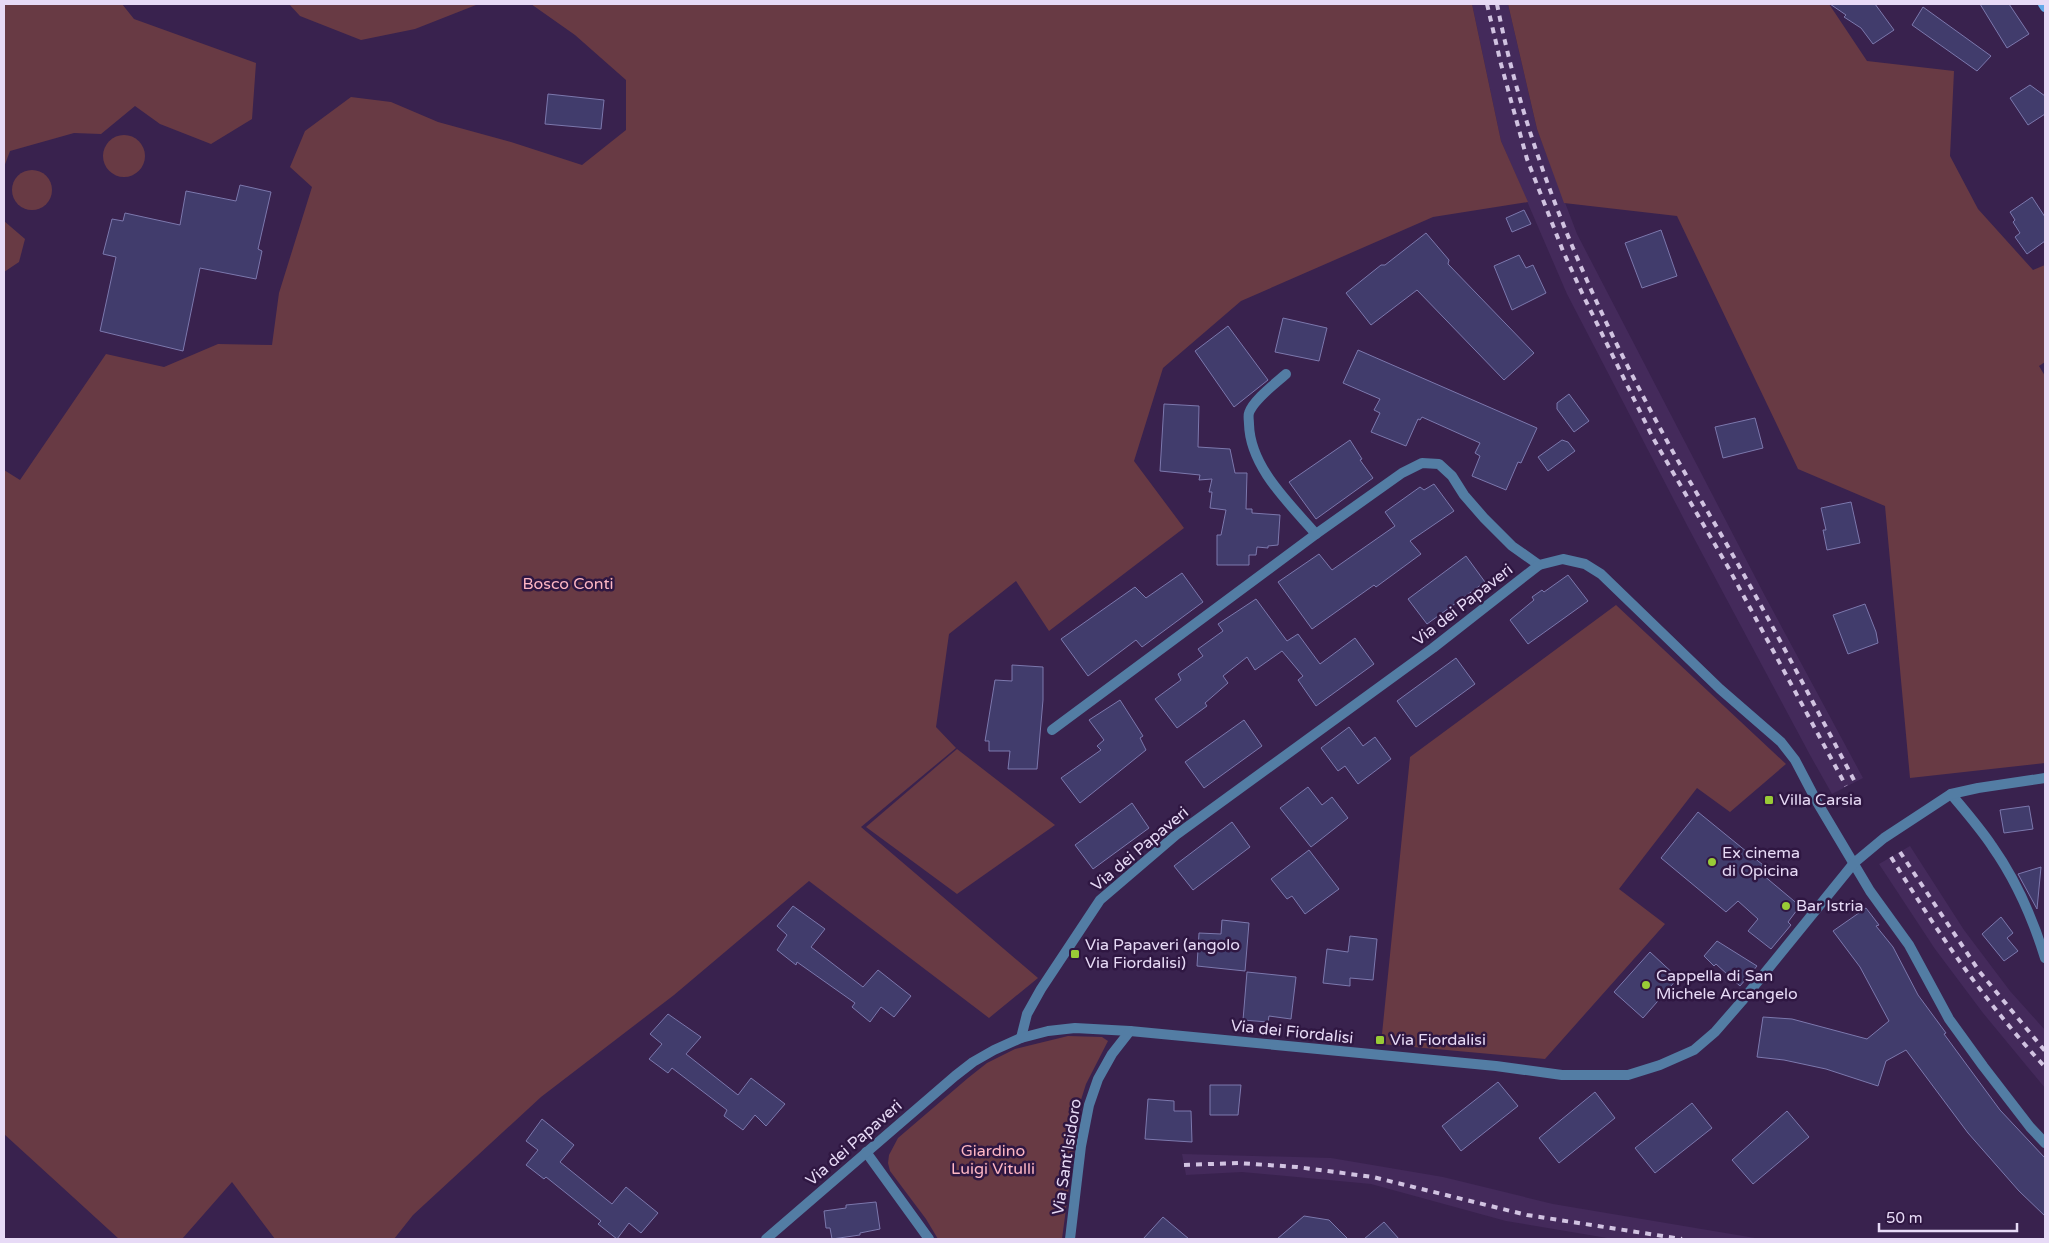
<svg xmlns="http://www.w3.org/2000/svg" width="2049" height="1243" font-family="'Varela Round',sans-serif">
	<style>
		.built { fill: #442a5b }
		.green { fill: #683a44 }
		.building { fill: #413c6c; stroke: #7c78ad }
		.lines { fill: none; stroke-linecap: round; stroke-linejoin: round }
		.street { stroke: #537da4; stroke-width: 10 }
		.secondary { stroke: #63a9e7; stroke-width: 10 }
		.rail { stroke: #d1c3e1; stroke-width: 4; stroke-dasharray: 6 6; stroke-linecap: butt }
		.poi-dot { fill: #99cb36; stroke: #2f1742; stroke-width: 2 }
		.labels { text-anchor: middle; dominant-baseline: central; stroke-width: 5; stroke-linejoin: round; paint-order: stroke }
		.park-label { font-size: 16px; fill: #feb7c4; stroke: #2f1742 }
		.street-label { font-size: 16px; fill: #e7daf6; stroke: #2f1742 }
		.poi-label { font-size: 16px; fill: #e7daf6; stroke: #2f1742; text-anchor: start }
	</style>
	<rect width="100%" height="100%" fill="#39224e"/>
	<g class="built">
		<path d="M1472,4h36l29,125 40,105 188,362 98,182 -31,16 -22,-39 -122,-228 -121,-233 -66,-153z"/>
		<path d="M1910,846l54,84 46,61 35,39v58l-62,-75 -48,-64 -56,-85z"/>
		<path d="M1182,1154l149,4 112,19 110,27 208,35h-148l-107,-18 -135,-37 -129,-12 -56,3z"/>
	</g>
	<g class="green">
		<path d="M4,4h118l12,15 122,44 -4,56 -41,25 -51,-20 -25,-18 -34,28 -27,-1 -64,18 -6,16z"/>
		<path d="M289,4h198l-11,1 -61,24 -54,11 -61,-24z"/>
		<path d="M531,4h941l29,137 27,61 -95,15 -192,84 -78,67 -29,93 50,67 -135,103 -33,-50 -67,53 -13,93 20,21 -95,79 177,151 -49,40 -180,-137 -135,114 -133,102 -128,118 -19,24h-119l-43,-57 -50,57h-63l-115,-105v-664l16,10 86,-126 58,13 54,-23 54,1 7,-52 33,-106 -22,-20 15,-36 46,-34 40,5 47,20 73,20 71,23 44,-35v-50l-51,-45z"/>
		<path d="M1508,4h321l38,57 87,10 -4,85 28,53 55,61 12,-5v97l-6,4 6,10v387l-135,15 -25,-272 -87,-37 -121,-253 -113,-13 -27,-74z"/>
		<circle cx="124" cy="156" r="21"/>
		<circle cx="32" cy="190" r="20"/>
		<path d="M4,221l21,18 -6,23 -15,10z"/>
		<path d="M1616,605l170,159 -56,48 -33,-24 -78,101 46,35 -120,135 -164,-15 29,-287z"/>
		<path d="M957,749l98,76 -98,69 -91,-67z"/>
		<path d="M1068,1036l34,1 6,4 -22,43 -6,19 -18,136h-124l-12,-20 -36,-48 -2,-8 1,-8 9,-17 70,-60 19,-15 28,-14z"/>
	</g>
	<g class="building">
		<path d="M1830,4h45l19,26 -21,14 -12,-16 -17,-11 2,-2z"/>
		<path d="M1980,4h29l20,30 -22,14z"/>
		<path d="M1923,7l68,49 -14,15 -65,-46z"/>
		<path d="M2030,85l15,11v18l-17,11 -18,-27z"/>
		<path d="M548,94l56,6 -3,29 -56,-5z"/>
		<path d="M240,185l31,7 -13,57 4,2 -6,28 -56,-11 -17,83 -83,-20 16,-74 -13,-3 9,-35 11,2 2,-8 55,12 6,-34 50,10z"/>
		<path d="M2032,197l13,20v24l-18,13 -12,-17 5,-4 -7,-11 2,-2 -5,-8z"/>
		<path d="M1524,210l7,14 -19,8 -6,-14z"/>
		<path d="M1661,230l16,46 -35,12 -17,-45z"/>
		<path d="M1426,233l23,27 -1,4 86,89 -30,27 -87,-90 -46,35 -25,-32 35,-28h4z"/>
		<path d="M1519,255l7,13 7,-3 13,28 -34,17 -18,-44z"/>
		<path d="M1283,318l44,10 -8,33 -44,-9z"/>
		<path d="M1228,326l40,54 -34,27 -39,-56z"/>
		<path d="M1358,350l179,78 -16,35 -3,-1 -12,28 -34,-14 8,-20 -5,-3 5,-10 -58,-26 -2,3 -2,-1 -12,27 -35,-14 9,-19 -6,-3 6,-11 -37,-16z"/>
		<path d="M1569,394l20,27 -15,11 -17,-23v-6z"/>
		<path d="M1164,404l35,2 -1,41 32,2 5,24h12l-1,36h6v4l28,2 -2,30 -10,1v2l-11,-1 -1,8h-7v10h-32v-30h4l5,-25 -16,-2 2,-16h-3l3,-13 -13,1 1,-5 -40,-4z"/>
		<path d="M1755,418l8,30 -40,10 -8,-31z"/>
		<path d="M1350,440l12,19 -2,1 13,18 -57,41 -27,-37z"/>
		<path d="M1562,440l6,2 7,9 -27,20 -10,-14z"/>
		<path d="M1434,484l20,27 -44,30 11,13 -45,33 -2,-2 -62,44 -34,-47 41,-28 13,16 63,-44 -10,-14 35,-25 4,3z"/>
		<path d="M1851,502l9,41 -33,7 -4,-20h3l-5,-22z"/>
		<path d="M1466,556l19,26 -58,42 -19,-25z"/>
		<path d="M1182,573l21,29 -61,45 -6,-7 -48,36 -27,-37 74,-52 11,11z"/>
		<path d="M1568,575l20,26 -60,43 -18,-24 24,-20 -2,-3 10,-7 2,2z"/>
		<path d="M1256,599l31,42 11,-7 22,30 35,-26 19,26 -58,42 -18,-26 5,-4 -21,-25 -27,19 -8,-13 -24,19 5,7 -23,20 2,3 -30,22 -22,-29 26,-19 -3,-6 25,-18 -5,-7 25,-18 -5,-7z"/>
		<path d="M1865,604l11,28 2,11 -30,11 -15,-39z"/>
		<path d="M1456,658l19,26 -59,43 -19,-26z"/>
		<path d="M1012,665l31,2v33l-6,69h-29l2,-18h-21v-10h-4l10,-61 17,1z"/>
		<path d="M1120,700l23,36 -3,2 6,12 -66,53 -19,-25 40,-28 -4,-4 7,-6 -15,-20z"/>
		<path d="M1244,720l18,26 -58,42 -19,-26z"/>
		<path d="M1349,727l14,19 12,-9 16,22 -33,25 -13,-18 -7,5 -17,-23z"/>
		<path d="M1308,787l14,18 10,-8 16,21 -37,29 -31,-39z"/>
		<path d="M1132,803l17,25 -56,41 -18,-24z"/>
		<path d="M2029,806l4,23 -29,4 -4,-23z"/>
		<path d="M1698,812l65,53 -6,5 43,36 -12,16 3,3 -20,24 -23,-18 10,-12 -20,-18 -12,11 -65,-54z"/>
		<path d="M1232,822l18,25 -57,43 -19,-24z"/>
		<path d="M1309,850l30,39 -34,25 -13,-18 -5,3 -16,-20z"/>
		<path d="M2041,867l-4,42 -19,-35z"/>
		<path d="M793,906l32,23 -14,18 52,40 15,-17 33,26 -17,21 -13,-10 -11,15 -18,-15 3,-4 -58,-41 -1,3 -19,-15 10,-15 -10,-9z"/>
		<path d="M1866,908l13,17 -3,1 17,21 25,48 28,38 -2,1 56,76 45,48v58l-26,-25 -51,-58 -62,-83 -20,11 -8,25 -52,-17 -42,-9 -27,-3 6,-40 29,2 75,20 22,-18 -29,-54 -27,-36z"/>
		<path d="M2001,917l12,16 -6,5 11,13 -14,10 -22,-27z"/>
		<path d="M1222,920l27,3 -4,48 -48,-5 2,-33 22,1z"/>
		<path d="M1350,936l27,3 -4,41 -23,-2v8l-27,-3 4,-34 21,3z"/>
		<path d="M1717,941l40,25 -17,20 -24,-22 -2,2 -10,-10z"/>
		<path d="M1650,952l28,26 -35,40 -29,-26z"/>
		<path d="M1247,972l49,5 -5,42 -22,-3 -1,6 -25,-2z"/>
		<path d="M668,1014l33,23 -15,17 52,41 13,-17 34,26 -19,22 -11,-11 -12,15 -19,-14 3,-6 -55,-42 -4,5 -19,-14 13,-15 -12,-10z"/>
		<path d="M1498,1082l20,24 -57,45 -19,-25z"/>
		<path d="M1210,1085h31l-3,30h-28z"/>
		<path d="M1595,1092l20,26 -56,45 -20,-25z"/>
		<path d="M1148,1099l26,2v10h17l1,31 -47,-3z"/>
		<path d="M1692,1103l20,25 -57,45 -20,-25z"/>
		<path d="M1787,1111l22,26 -56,47 -21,-24z"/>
		<path d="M542,1119l32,26 -14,17 52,42 14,-17 32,26 -17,20 -12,-10 -12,16 -19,-15 3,-3 -55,-44 -2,2 -18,-14 12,-15 -12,-9z"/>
		<path d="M876,1202l4,27 -20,4v2l-28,4 -2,-11h-4l-2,-17 22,-3v-3z"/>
		<path d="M1304,1216l25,4 19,19h-71z"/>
		<path d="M1163,1217l26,22h-46z"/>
		<path d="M1384,1222l15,17h-35z"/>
	</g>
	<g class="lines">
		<g class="street">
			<path d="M1286,374c-10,9 -33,26 -37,39 -1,3 0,8 0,11 1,43 40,79 67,110"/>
			<path d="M1052,730l264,-196 86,-61 20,-10 17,1 13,12 12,19 20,23 28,28 27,19"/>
			<path d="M1951,794c14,17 29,34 41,52 24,34 41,73 53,112"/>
			<path d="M1021,1038l6,-24 14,-25 59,-89 76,-65 257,-187 106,-83 24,-6 22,5 16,10 119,115 61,53 14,18 22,42 53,89 39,54 40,74 34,47 47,61 15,16"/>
			<path d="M866,1152l63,87"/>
			<path d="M766,1239l189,-163 18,-14 21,-12 27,-12 27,-7 27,-3 55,3 366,35 66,9h66l32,-10 34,-15 21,-18 27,-31 112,-138 30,-25 67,-44 27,-6 67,-10"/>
			<path d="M1070,1239l11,-93 8,-41 9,-26 14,-25 18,-23"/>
		</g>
		<path class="secondary" d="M2043,4l2,3"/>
		<g class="rail">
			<path d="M1487,4l14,60 26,95 36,92 20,44 70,143 75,129 118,219"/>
			<path d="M1497,4c30,154 95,300 170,437 20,37 42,72 63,109 43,76 84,154 125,232"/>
			<path d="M1900,852l79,119 66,80"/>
			<path d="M1891,857c47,76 93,144 154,210"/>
			<path d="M1184,1165l54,-2 59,4 76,10 154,38 155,24"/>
		</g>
	</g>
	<g class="poi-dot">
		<rect x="1764" y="795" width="10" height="10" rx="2.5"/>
		<circle cx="1712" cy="862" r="5"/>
		<circle cx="1786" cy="906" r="5"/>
		<rect x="1070" y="949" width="10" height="10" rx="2.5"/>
		<circle cx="1646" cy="985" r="5"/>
		<rect x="1375" y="1035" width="10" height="10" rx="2.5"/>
	</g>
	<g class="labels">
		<g class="park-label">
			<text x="568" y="584">Bosco Conti</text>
			<text x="993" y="1151">Giardino<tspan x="993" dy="18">Luigi Vitulli</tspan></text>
		</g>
		<g class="street-label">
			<text transform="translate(1463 605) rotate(-38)">Via dei Papaveri</text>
			<text transform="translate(1140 849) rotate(-40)">Via dei Papaveri</text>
			<text transform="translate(1292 1032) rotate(6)">Via dei Fiordalisi</text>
			<text transform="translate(854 1143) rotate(-41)">Via dei Papaveri</text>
			<text transform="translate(1067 1157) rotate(-81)">Via Sant'Isidoro</text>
		</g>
		<g class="poi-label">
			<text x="1779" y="800">Villa Carsia</text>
			<text x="1722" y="853">Ex cinema<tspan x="1722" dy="18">di Opicina</tspan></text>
			<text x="1796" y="906">Bar Istria</text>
			<text x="1085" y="945">Via Papaveri (angolo<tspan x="1085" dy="18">Via Fiordalisi)</tspan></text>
			<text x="1656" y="976">Cappella di San<tspan x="1656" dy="18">Michele Arcangelo</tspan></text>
			<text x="1390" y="1040">Via Fiordalisi</text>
		</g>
	</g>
	<rect width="2049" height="1243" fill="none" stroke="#e7daf6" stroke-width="10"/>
	<path d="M1879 1223v8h138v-8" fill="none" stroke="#e7daf6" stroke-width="2.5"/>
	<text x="1886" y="1223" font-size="15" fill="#e7daf6" stroke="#2f1742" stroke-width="4" paint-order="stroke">50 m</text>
</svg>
